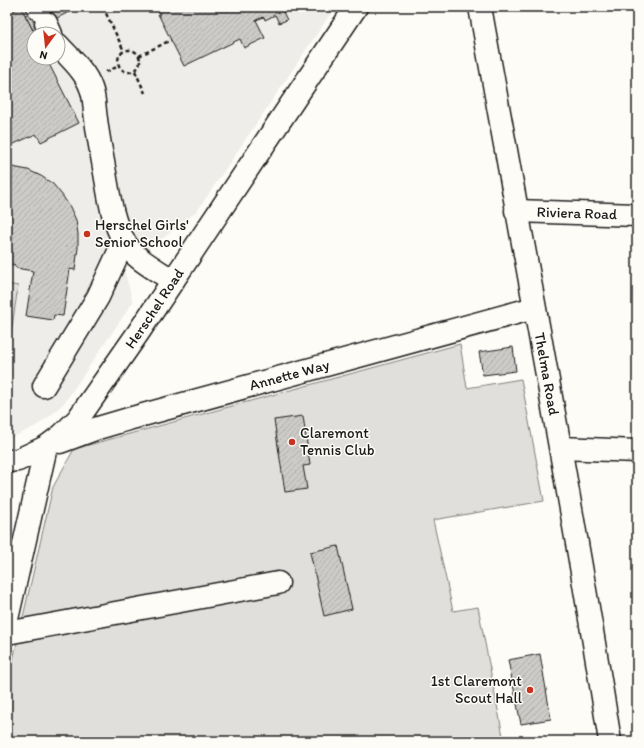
<svg xmlns="http://www.w3.org/2000/svg" width="644" height="748" font-family="Itim,sans-serif">
	<style>
		.built { fill: #eeede9; fill-rule: evenodd }
		.green { fill: #e0dfdb; stroke: #7e7e7c }
		.building { fill: url(#building-hatch); stroke: #1c1c1c }
		.lines { fill: none; stroke-linecap: round; stroke-linejoin: round }
		.minor-casing { stroke: #1c1c1c; stroke-width: 25 }
		.path { stroke: #1c1c1c; stroke-width: 2.5; stroke-dasharray: 4 3; stroke-linecap: butt }
		.minor { stroke: #fdfcf7; stroke-width: 22 }
		.poi-dot { fill: #c8321e; stroke: #fdfcf7; stroke-width: 1.5 }
		.labels { text-anchor: middle; dominant-baseline: central; stroke-width: 3; stroke-linejoin: round; paint-order: stroke }
		.street-label { font-size: 15px; fill: #1c1c1c; stroke: #fdfcf7 }
		.poi-label { font-size: 15px; fill: #1c1c1c; stroke: #fdfcf7; text-anchor: start }
	</style>
	<defs>
		<pattern id="building-hatch" width="6" height="6" patternUnits="userSpaceOnUse"><rect width="6" height="6" fill="#cccbc8"/><path d="M-1 1l2-2M0 6l6-6M5 7l2-2" fill="none" stroke="#afaeab"/></pattern>
	</defs>
	<rect width="100%" height="100%" fill="#fdfcf7"/>
	<filter id="ink" filterUnits="userSpaceOnUse"><feTurbulence type="fractalNoise" baseFrequency=".025" numOctaves="2"/><feDisplacementMap in="SourceGraphic" scale="8" xChannelSelector="R" yChannelSelector="G"/><feConvolveMatrix kernelMatrix="1 2 1 2 8 2 1 2 1" color-interpolation-filters="sRGB"/></filter>
	<g filter="url(#ink)">
		<path class="built" d="M7,7h328l-138,204 -73,58 9,33 -68,100 -14,13 -15,11 -29,14zM34,34h24v24h-24z"/>
		<g class="green">
			<path d="M7,284l11,2 -8,55h-3z"/>
			<path d="M460,344l7,44 54,-9 23,122 -111,19 20,91 25,-4 26,134h-497v-55l46,-199 21,-38z"/>
		</g>
		<g class="building">
			<path d="M21,7l14,27 -1,24h12l33,65 -38,19 -5,-8 -29,13v-133z"/>
			<path d="M49,7h30l-24,12z"/>
			<path d="M156,7h10l2,2 5,-2h124l-14,5 4,8 -8,3 -4,-8 -10,5 -1,-3 -8,3 9,18 -21,10 -4,-9 -56,27 -26,-52h2z"/>
			<path d="M39,8l11,2 5,9 -22,11 -8,-15z"/>
			<path d="M7,166l21,4 13,6 12,8 9,11 8,12 6,13 2,14v14l-3,22 -5,-1 -7,47 -9,-1 -1,5 -27,-4 7,-45 -17,-3 -2,-4 -7,4z"/>
			<path d="M513,347l3,24 -33,4 -4,-23z"/>
			<path d="M303,416l7,49 -7,1 4,23 -22,3 -11,-72z"/>
			<path d="M338,546l14,63 -28,7 -14,-64z"/>
			<path d="M540,654l11,65 -30,5 -13,-64z"/>
		</g>
		<g class="lines">
			<g class="minor-casing">
				<g id="minor">
					<path d="M38,7l1,2"/>
					<path id="s1" d="M480,7c44,245 91,489 130,734"/>
					<path d="M46,23l5,11"/>
					<path d="M58,45c12,13 27,26 33,43 4,10 3,20 5,31 2,18 6,36 9,54 4,22 7,48 19,68 10,18 32,28 49,40"/>
					<path id="s2" d="M516,211l121,4"/>
					<path d="M44,386l54,-89 26,-56"/>
					<path id="s3" d="M60,442l38,-14 34,-10 402,-110"/>
					<path d="M561,448l76,3"/>
					<path id="s4" d="M7,461l11,-1 28,-13 16,-12 16,-16 60,-86 218,-326"/>
					<path d="M7,619l39,-172"/>
					<path d="M7,633l271,-50"/>
				</g>
			</g>
			<g class="path">
				<path d="M103,7l21,44"/>
				<circle cx="129" cy="61" r="11"/>
				<path d="M139,56l32,-16"/>
				<path d="M135,71l10,22"/>
				<path d="M106,72l13,-6"/>
			</g>
			<use href="#minor" class="minor"/>
		</g>
	</g>
	<g class="poi-dot">
		<circle cx="87" cy="234" r="4"/>
		<circle cx="292" cy="442" r="4"/>
		<circle cx="530" cy="690" r="4"/>
	</g>
	<g class="labels">
		<g class="street-label">
			<text stroke="none"><textPath href="#s2" startOffset="61">Riviera Road</textPath></text>
			<text stroke="none"><textPath href="#s4" startOffset="219">Herschel Road</textPath></text>
			<text stroke="none"><textPath href="#s1" startOffset="373">Thelma Road</textPath></text>
			<text stroke="none"><textPath href="#s3" startOffset="239">Annette Way</textPath></text>
		</g>
		<g class="poi-label">
			<text x="95" y="225">Herschel Girls'<tspan x="95" dy="17">Senior School</tspan></text>
			<text x="300" y="433">Claremont<tspan x="300" dy="17">Tennis Club</tspan></text>
			<text x="522" y="681" text-anchor="end">1st Claremont<tspan x="522" dy="17">Scout Hall</tspan></text>
		</g>
	</g>
	<rect width="644" height="748" fill="none" stroke="#fdfcf7" stroke-width="24"/>
	<rect x="12" y="12" width="620" height="724" fill="none" stroke="#1c1c1c" stroke-width="1.5" filter="url(#ink)"/>
	<g transform="translate(46 46) rotate(195)"><circle r="19" fill="#fdfcf7" stroke="#a3a29f"/>
	<path d="M0-3L7 15L0 10L-7 15Z" fill="#c8321e"/>
	<text y="-6" font-size="11" font-weight="bold" text-anchor="middle" fill="#1c1c1c">N</text>
	</g>
</svg>
